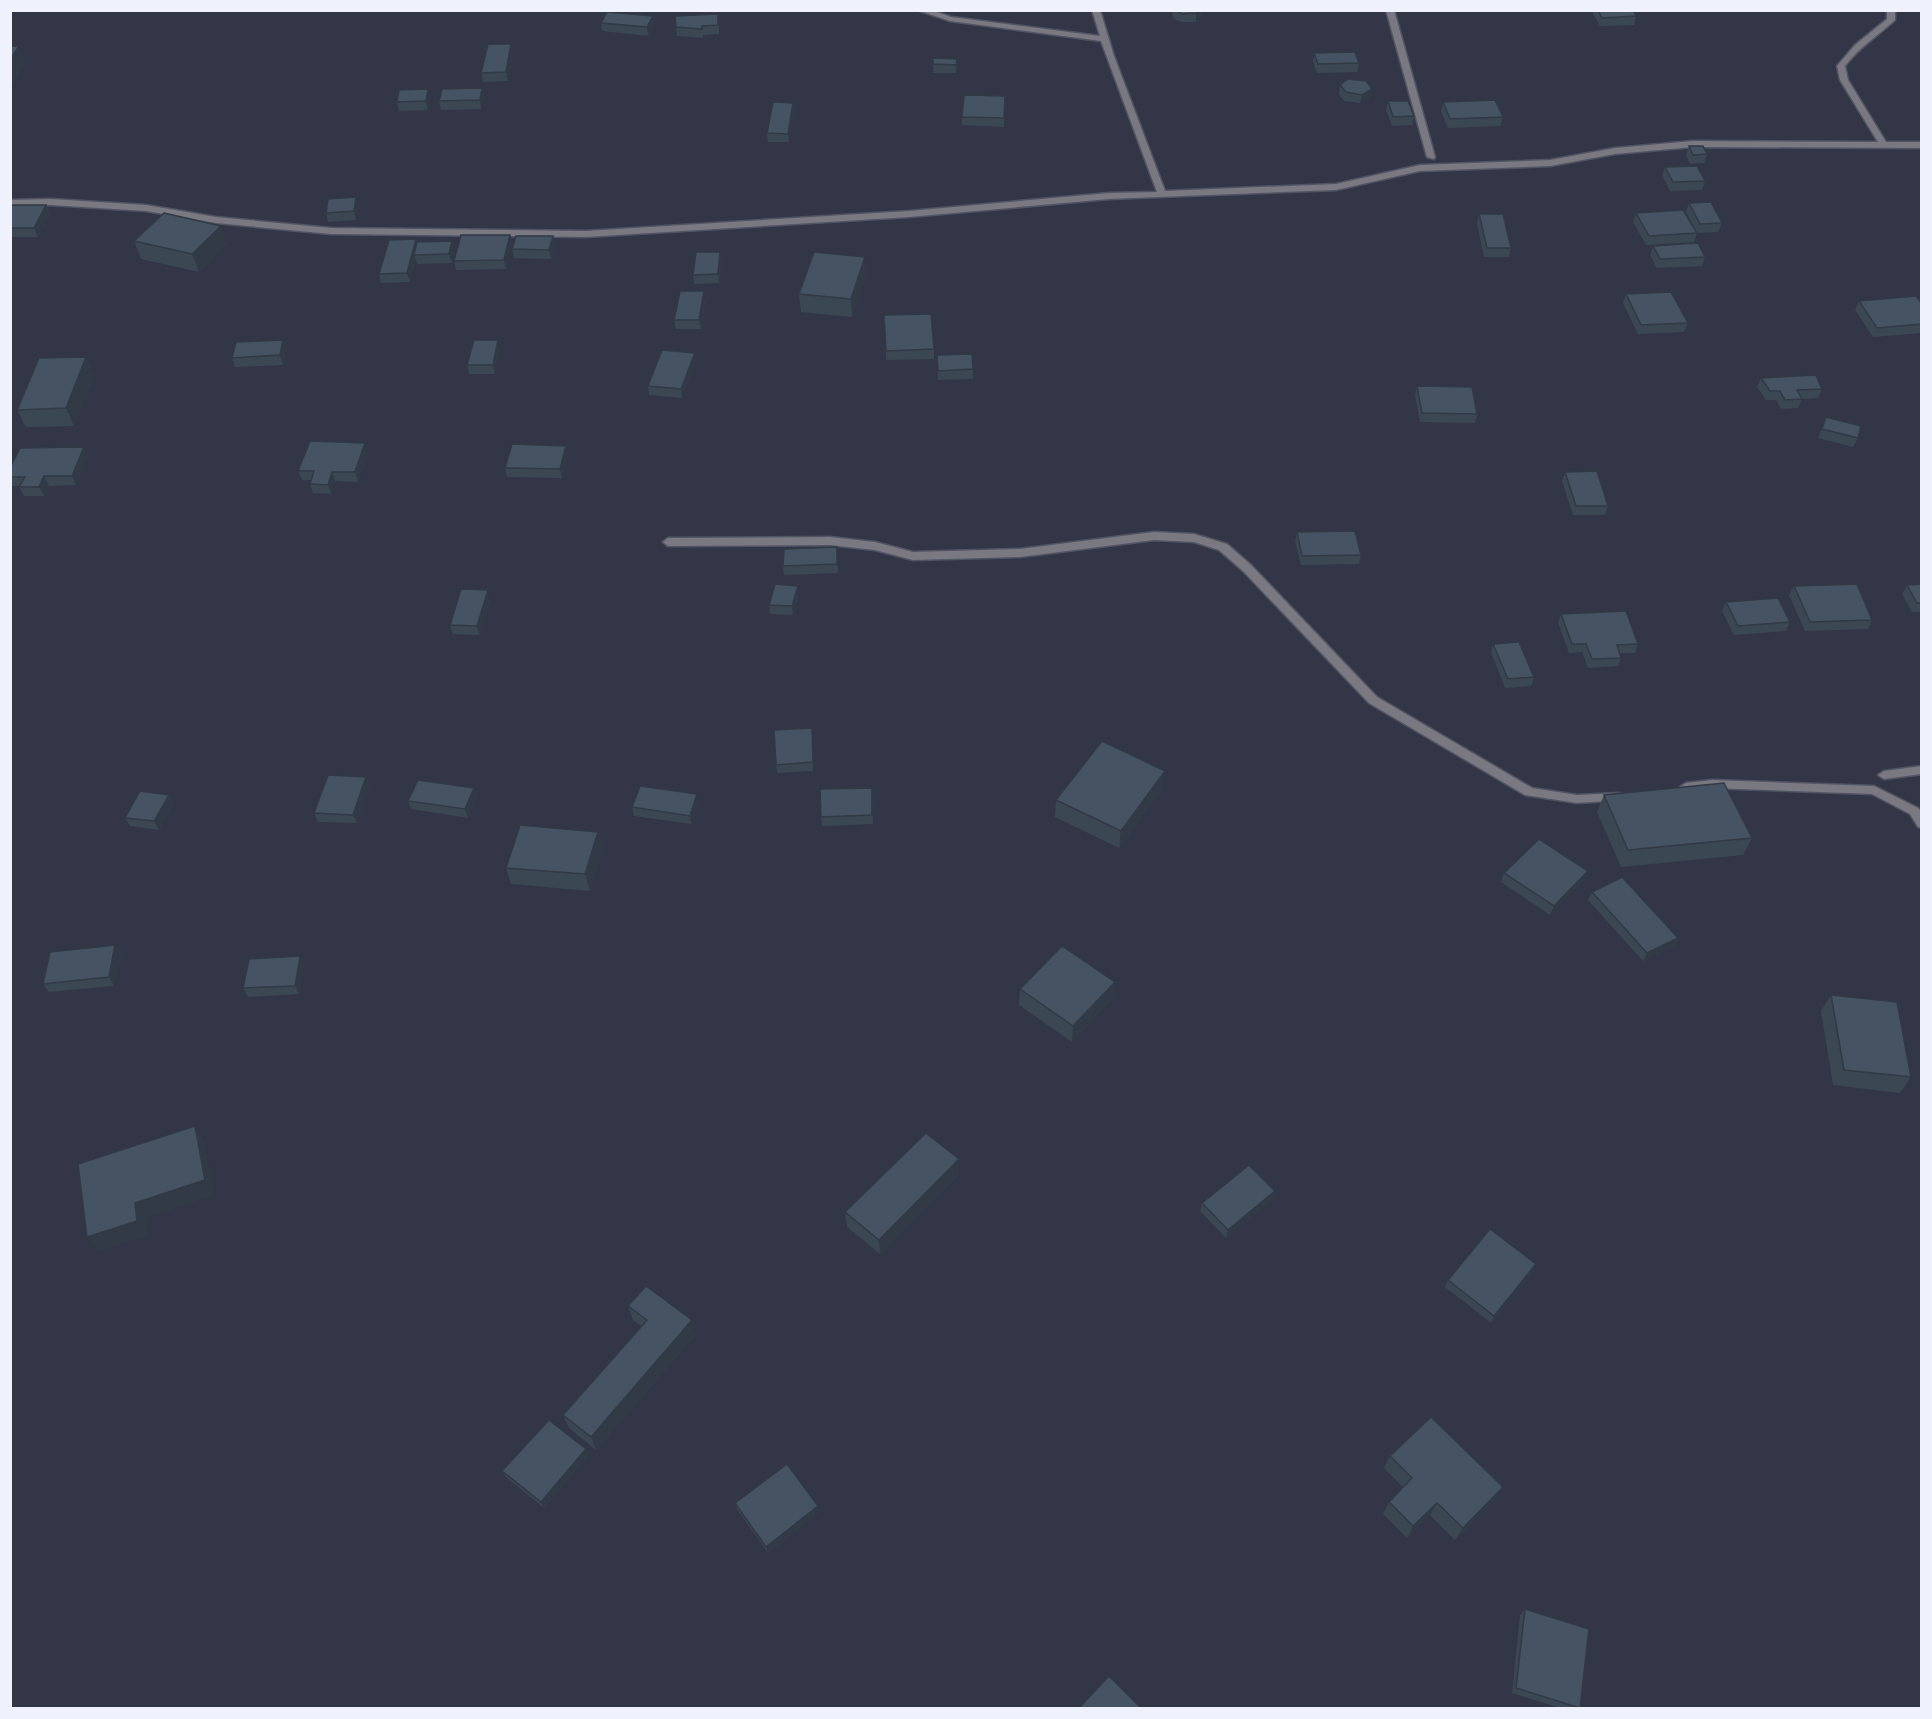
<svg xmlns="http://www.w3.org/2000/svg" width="1932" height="1719" font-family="'Alegreya Sans',sans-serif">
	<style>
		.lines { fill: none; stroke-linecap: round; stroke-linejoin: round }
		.minor-casing { stroke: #505464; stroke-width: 3 }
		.minor { fill: #7a7881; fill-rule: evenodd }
		.wall { fill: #3c4754 }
		.shaded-wall { fill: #313a45 }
		.building { fill: #465362; stroke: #313a45; stroke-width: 1.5 }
	</style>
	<rect width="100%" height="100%" fill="#323647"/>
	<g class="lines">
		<g class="minor-casing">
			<g id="minor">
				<path d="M917,10h14l20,7 149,19 -8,-26h8l14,46 51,135 171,-7 84,-19 130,-5 65,-12 78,-7 185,1 -38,-62 -3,-14 18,-21 32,-26v-9h8v10c-17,16 -36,27 -50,46l3,14 38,62h36v6l-229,-1 -78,7 -65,12 -130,5 -84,19 -227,9 -200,18 -323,20 -255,-3 -115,-11 -70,-12 -95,-6 -41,1v-6l41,-1 95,6 70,12 115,11 255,3 323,-20 200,-18 48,-1 -56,-151 -151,-20z"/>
				<path d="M1386,10h8l41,147 -1,2 -7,-2z"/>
				<path d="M1154,532l40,2 33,10 24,21 126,132 155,91 45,7 42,-2 4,1 2,3 -2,3 -46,3 -52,-8 -156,-92 -126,-132 -24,-21 -25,-8 -40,-2 -134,17 -107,3 -38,-10 -45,-5 -162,1 -5,-4 5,-4 162,-1 45,5 38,10 107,-3z"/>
				<path d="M1922,766v8l-38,5 -6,-4 6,-4z"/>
				<path d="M1712,780l162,6 44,22 4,5v15l-4,-1 -8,-13 -38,-20 -160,-6 -26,3 -6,-4 6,-4z"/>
			</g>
		</g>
		<use href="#minor" class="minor"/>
	</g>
	<g class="wall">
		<path d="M1172,10h30l-1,8 -5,4h-15l-7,-3 -2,-5z"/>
		<path d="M1591,10h42l3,6 -2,9 -34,1z"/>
		<path d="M653,16l1,9 -6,11 -46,-5 -1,-8z"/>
		<path d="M719,23v11l-16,1v3l-26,-2 -1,-9z"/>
		<path d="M511,44l2,8 -5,29 -25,1 -2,-9z"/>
		<path d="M1314,53l45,10 -2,9 -40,1 -4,-11z"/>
		<path d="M957,59l-1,14h-23v-9z"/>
		<path d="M1340,85l30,13 -10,5 -16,-2 -5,-7z"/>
		<path d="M482,88l2,9 -3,12 -40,1 -2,-9z"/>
		<path d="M428,89l2,9 -2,12 -29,1 -2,-9z"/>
		<path d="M1005,96l-1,31 -42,-2v-8z"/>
		<path d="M1388,101l26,15 -2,9 -20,1 -6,-16z"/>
		<path d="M1443,102l60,15 -3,9 -52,2 -7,-17z"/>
		<path d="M793,103l1,9 -5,30h-21l-1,-9z"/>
		<path d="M1689,146l18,8 -3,9 -14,1 -4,-9z"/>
		<path d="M1665,167l40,14 -3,9 -32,1 -8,-15z"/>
		<path d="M1689,203l33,20 -4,9 -21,1 -3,9 -48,3 -13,-23 3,-9 58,14 -8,-15z"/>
		<path d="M10,205h36l4,9 -12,23h-28z"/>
		<path d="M359,206l-3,14 -28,2 -2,-9z"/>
		<path d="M1479,214l32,34 -2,9h-25l-7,-34z"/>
		<path d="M510,235l2,9 -6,25 -50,1 -2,-9z"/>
		<path d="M134,241l93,2 -28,29 -58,-13z"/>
		<path d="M417,242l37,8 -2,13 -35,1 -1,-4 -6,22 -29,1 -2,-9z"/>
		<path d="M555,245l-4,14 -37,-1 -2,-9z"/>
		<path d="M1653,246l52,11 -3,9 -45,2 -7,-13z"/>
		<path d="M720,252l1,9 -2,22 -25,1 -1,-9z"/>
		<path d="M866,275l-14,42 -51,-5 -2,-18z"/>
		<path d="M1626,294l62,29 -4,9 -46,2 -15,-31z"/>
		<path d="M705,300l-4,29h-25l-2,-9z"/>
		<path d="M1859,301l63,3v29l-49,4 -18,-27z"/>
		<path d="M884,315l50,34v10l-48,1z"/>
		<path d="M286,349l-3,16 -48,2 -3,-9z"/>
		<path d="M500,349l-5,25h-26l-2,-9z"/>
		<path d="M695,353l1,9 -14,36 -33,-3 -1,-9z"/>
		<path d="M937,355l36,14v10l-35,1z"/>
		<path d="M86,357l8,18 -20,51 -48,1 -9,-17z"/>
		<path d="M1761,378l61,11 -4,9 -16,1 -4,9 -17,1 -5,-9h-10l-9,-13z"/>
		<path d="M1417,386l60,28 -2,9 -55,-1 -5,-27z"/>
		<path d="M1826,417l32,21 -5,9 -35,-9z"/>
		<path d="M566,446l2,9 -6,23 -55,-1 -2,-9z"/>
		<path d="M84,447l4,9 -12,29 -27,1 -5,10h-20l-5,-9 1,-1h-9l-1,-18z"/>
		<path d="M368,452l-10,30 -23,-1 -4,13 -18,-1 -3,-9 1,-4h-9l-4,-9z"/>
		<path d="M1565,472l43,34 -3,9h-32l-11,-34z"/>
		<path d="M1297,532l64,23 -2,9 -58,1 -6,-24z"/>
		<path d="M837,547l1,26 -54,2 -1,-9z"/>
		<path d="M1922,584v28h-10l-10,-18 5,-9z"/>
		<path d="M1794,586l78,34 -4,9 -63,2 -16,-36z"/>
		<path d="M798,595l-5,20 -23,-1 -1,-9z"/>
		<path d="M490,599l-11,36 -26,-1 -3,-9z"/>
		<path d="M1726,602l64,20 -4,9 -52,4 -12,-24z"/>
		<path d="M1561,614l77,30 -3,9h-15l1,5 -3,8 -30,2 -6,-16 -13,1 -11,-30z"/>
		<path d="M1493,644l41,33 -3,9 -26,2 -14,-36z"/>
		<path d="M812,728l1,43 -36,2 -1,-8z"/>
		<path d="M366,777l4,9 -13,37 -39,-1 -4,-9z"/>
		<path d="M474,788l3,9 -9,21 -57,-9 -3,-8z"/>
		<path d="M872,788l1,36 -51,2 -1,-9z"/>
		<path d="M1163,788l-44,60 -64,-31 1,-17z"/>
		<path d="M169,795l4,8 -14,27 -29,-4 -5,-8z"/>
		<path d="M1604,795l148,43 -9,17 -122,12 -24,-55z"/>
		<path d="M699,803l-8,21 -57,-8 -2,-9z"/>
		<path d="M598,832l4,17 -12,42 -79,-7 -5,-16z"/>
		<path d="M1588,871l-3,8 -35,36 -49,-33 3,-9z"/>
		<path d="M1592,892l86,46 -4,8 -31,15 -55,-61z"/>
		<path d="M115,945l6,9 -7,32 -65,6 -6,-8z"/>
		<path d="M304,964l-5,30 -51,3 -5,-9z"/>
		<path d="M1115,982l-2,16 -41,44 -53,-37 1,-16z"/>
		<path d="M1831,995l80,82 -11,16 -67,-8 -12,-74z"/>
		<path d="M959,1159v15l-79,80 -33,-27 -2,-15z"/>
		<path d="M1275,1191l-2,8 -47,39 -26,-27 2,-8z"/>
		<path d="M1536,1264l-3,7 -42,52 -46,-36 3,-7z"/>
		<path d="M628,1306l68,28 -100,116 -27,-22 -6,-13 78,-89 -8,-6z"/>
		<path d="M586,1449l2,7 -44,52 -38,-31 -4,-6z"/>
		<path d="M1390,1456l105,43 -40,41 -25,-25 -23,23 -24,-24 6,-12 14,-15 -19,-19z"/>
		<path d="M735,1503l84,9 -51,41 -31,-44z"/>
		<path d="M1525,1609l55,99h-20l-48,-15 8,-78z"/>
	</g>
	<g class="shaded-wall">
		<path d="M1200,10h2l-1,8 -5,4v-9z"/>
		<path d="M653,16l1,9 -6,11 -1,-9z"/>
		<path d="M511,44l2,8 -5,29 -2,-9z"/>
		<path d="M19,46l7,17 -16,27v-30z"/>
		<path d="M482,88l2,9 -3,12 -1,-9z"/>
		<path d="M428,89l2,9 -2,12 -2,-9z"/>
		<path d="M1372,89l-2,9 -10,5 2,-8z"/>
		<path d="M793,103l1,9 -5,30 -1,-8z"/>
		<path d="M356,197l3,9 -3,14 -2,-9z"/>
		<path d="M46,205l4,9 -12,23 -4,-9z"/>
		<path d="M221,226l6,17 -28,29 -7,-18z"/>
		<path d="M510,235l2,9 -6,25 -2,-9z"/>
		<path d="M553,236l2,9 -4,14 -2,-9z"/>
		<path d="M416,239l3,9 -5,7 2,5 -6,22 -3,-9z"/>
		<path d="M452,241l2,9 -2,13 -3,-9z"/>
		<path d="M720,252l1,9 -2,22 -1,-9z"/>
		<path d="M865,257l1,18 -14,42 -1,-18z"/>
		<path d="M704,291l1,9 -4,29 -2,-9z"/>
		<path d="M283,340l3,9 -3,16 -3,-10z"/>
		<path d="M498,340l2,9 -5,25 -2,-9z"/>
		<path d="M695,353l1,9 -14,36 -1,-9z"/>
		<path d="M86,357l8,18 -20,51 -8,-18z"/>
		<path d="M365,443l3,9 -10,30 -3,-10z"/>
		<path d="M566,446l2,9 -6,23 -2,-9z"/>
		<path d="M84,447l4,9 -12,29 -4,-9z"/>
		<path d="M332,472l3,9 -4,13 -3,-9z"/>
		<path d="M44,476l5,10 -5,10 -5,-9z"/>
		<path d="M798,586v9l-5,20 -1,-9z"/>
		<path d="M488,590l2,9 -11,36 -2,-9z"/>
		<path d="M1165,771l-2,17 -44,60 2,-17z"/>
		<path d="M366,777l4,9 -13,37 -4,-8z"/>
		<path d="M474,788l3,9 -9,21 -3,-9z"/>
		<path d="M697,794l2,9 -8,21 -1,-8z"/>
		<path d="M169,795l4,8 -14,27 -5,-9z"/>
		<path d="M598,832l4,17 -12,42 -5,-17z"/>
		<path d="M1588,871l-3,8 -35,36 4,-9z"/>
		<path d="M1678,938l-4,8 -31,15 4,-8z"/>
		<path d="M115,945l6,9 -7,32 -5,-9z"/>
		<path d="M300,956l4,8 -5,30 -4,-8z"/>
		<path d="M1115,982l-2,16 -41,44 1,-16z"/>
		<path d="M195,1126l10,16 10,53 -69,23 2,18 -49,15 -12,-14 48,-34z"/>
		<path d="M959,1159v15l-79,80 -1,-14z"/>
		<path d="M1275,1191l-2,8 -47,39 2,-8z"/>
		<path d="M1536,1264l-3,7 -42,52 3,-7z"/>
		<path d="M692,1320l4,14 -100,116 -5,-13z"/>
		<path d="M586,1449l2,7 -44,52 -3,-6z"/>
		<path d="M1503,1487l-8,12 -40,41 8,-12z"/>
		<path d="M1437,1503l-7,12 -23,23 6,-12z"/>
		<path d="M818,1506l1,6 -51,41 -2,-6z"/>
	</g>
	<g class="building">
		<path d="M1175,10h25l-4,3 -14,1z"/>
		<path d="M1598,10h35l3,6 -34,2z"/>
		<path d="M607,12l46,4 -6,11 -46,-4z"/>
		<path d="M718,14v11l-16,1v3l-26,-2 -1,-11z"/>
		<path d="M488,44h23l-5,28 -25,1z"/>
		<path d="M10,46h9l-9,14z"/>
		<path d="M1355,52l4,11 -41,1 -4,-11z"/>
		<path d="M933,58l24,1 -1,6 -23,-1z"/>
		<path d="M1348,79l18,2 6,8 -10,6 -16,-3 -6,-7z"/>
		<path d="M482,88l-2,12 -41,1 3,-12z"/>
		<path d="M428,89l-2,12 -29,1 2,-12z"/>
		<path d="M964,95l41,1 -1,22 -42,-1z"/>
		<path d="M1495,100l8,17 -53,2 -7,-17z"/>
		<path d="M1388,101h20l6,15 -21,1z"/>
		<path d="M773,102l20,1 -5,31 -21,-1z"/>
		<path d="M1689,146h14l4,8 -14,1z"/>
		<path d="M1697,166l8,15 -32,1 -8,-15z"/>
		<path d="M356,197l-2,14 -28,2 2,-14z"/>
		<path d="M1711,202l11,21 -22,1 -11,-21z"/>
		<path d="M10,205h36l-12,23h-24z"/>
		<path d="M1683,210l14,23 -48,3 -13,-23z"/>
		<path d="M164,213l57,13 -29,28 -58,-13z"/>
		<path d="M1479,214h24l8,34h-24z"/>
		<path d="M461,235h49l-6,25 -50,1z"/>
		<path d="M516,236h37l-4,14 -37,-1z"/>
		<path d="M416,239l-9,34 -28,1 10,-34z"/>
		<path d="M452,241l-3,13 -35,1 3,-13z"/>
		<path d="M1698,243l7,14 -45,2 -7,-13z"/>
		<path d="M696,252h24l-2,22 -25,1z"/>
		<path d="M814,252l51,5 -14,42 -52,-5z"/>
		<path d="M680,291h24l-5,29h-25z"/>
		<path d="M1671,292l17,31 -47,2 -15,-31z"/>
		<path d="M1916,296l6,8v20l-45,4 -18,-27z"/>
		<path d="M931,314l3,35 -48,2 -2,-36z"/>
		<path d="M283,340l-3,15 -48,3 4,-16z"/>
		<path d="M474,340h24l-5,25h-26z"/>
		<path d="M662,350l33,3 -14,36 -33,-3z"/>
		<path d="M972,354l1,15 -35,2 -1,-16z"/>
		<path d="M86,357l-20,51 -49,2 22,-52z"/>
		<path d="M1816,375l6,14 -25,1 5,9 -17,1 -5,-9h-10l-9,-13z"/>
		<path d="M1417,386l55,1 5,27 -55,-1z"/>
		<path d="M1826,417l35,9 -3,12 -36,-9z"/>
		<path d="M310,441l55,2 -10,29h-23l-4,13 -18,-1 4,-13h-16z"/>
		<path d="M512,444l54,2 -6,23 -55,-1z"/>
		<path d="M84,447l-12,29h-28l-5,11h-20l6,-10h-15v-9l10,-20z"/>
		<path d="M1597,471l11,35h-32l-11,-34z"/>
		<path d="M1355,531l6,24 -59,1 -5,-24z"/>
		<path d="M837,547v17l-54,2 1,-17z"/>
		<path d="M775,584l23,2 -6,20 -23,-1z"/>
		<path d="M1857,584l15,36 -62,2 -16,-36z"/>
		<path d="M1922,584v19h-5l-10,-18z"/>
		<path d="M461,589l27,1 -11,36 -27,-1z"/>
		<path d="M1778,598l12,24 -52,4 -12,-24z"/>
		<path d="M1626,611l12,33 -21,1 4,13 -29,1 -6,-15h-14l-11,-30z"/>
		<path d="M1519,642l15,35 -26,2 -15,-35z"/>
		<path d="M812,728l1,34 -37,3 -2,-35z"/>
		<path d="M1102,741l63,30 -44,60 -65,-31z"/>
		<path d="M328,775l38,2 -13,38 -39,-2z"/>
		<path d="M418,780l56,8 -9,21 -57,-8z"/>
		<path d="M1724,783l28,55 -124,12 -24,-55z"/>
		<path d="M640,786l57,8 -7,22 -58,-9z"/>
		<path d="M872,788v27l-51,2 -1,-28z"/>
		<path d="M140,791l29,4 -15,26 -29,-3z"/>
		<path d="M520,825l78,7 -13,42 -79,-6z"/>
		<path d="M1539,839l49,32 -34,35 -50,-33z"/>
		<path d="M1622,877l56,61 -31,15 -55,-61z"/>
		<path d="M115,945l-6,32 -66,7 7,-32z"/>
		<path d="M1062,946l53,36 -42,44 -53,-37z"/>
		<path d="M300,956l-5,30 -52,2 6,-29z"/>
		<path d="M1831,995l66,7 14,75 -67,-7z"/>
		<path d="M195,1126l10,54 -70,23 2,18 -50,16 -9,-73z"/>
		<path d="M926,1133l33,26 -80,81 -34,-28z"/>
		<path d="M1249,1165l26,26 -47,39 -26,-27z"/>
		<path d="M1490,1229l46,35 -42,52 -46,-36z"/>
		<path d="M646,1286l46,34 -101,117 -28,-22 84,-95 -19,-14z"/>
		<path d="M1431,1417l72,70 -40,41 -26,-25 -24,23 -24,-24 23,-24 -22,-22z"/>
		<path d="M549,1420l37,29 -45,53 -39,-31z"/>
		<path d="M787,1464l31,42 -52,41 -31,-44z"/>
		<path d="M1525,1609l64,20 -9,79 -64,-20z"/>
		<path d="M1109,1676l32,32h-62z"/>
	</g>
	<rect width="1932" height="1719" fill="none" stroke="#eff2fd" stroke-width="24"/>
</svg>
